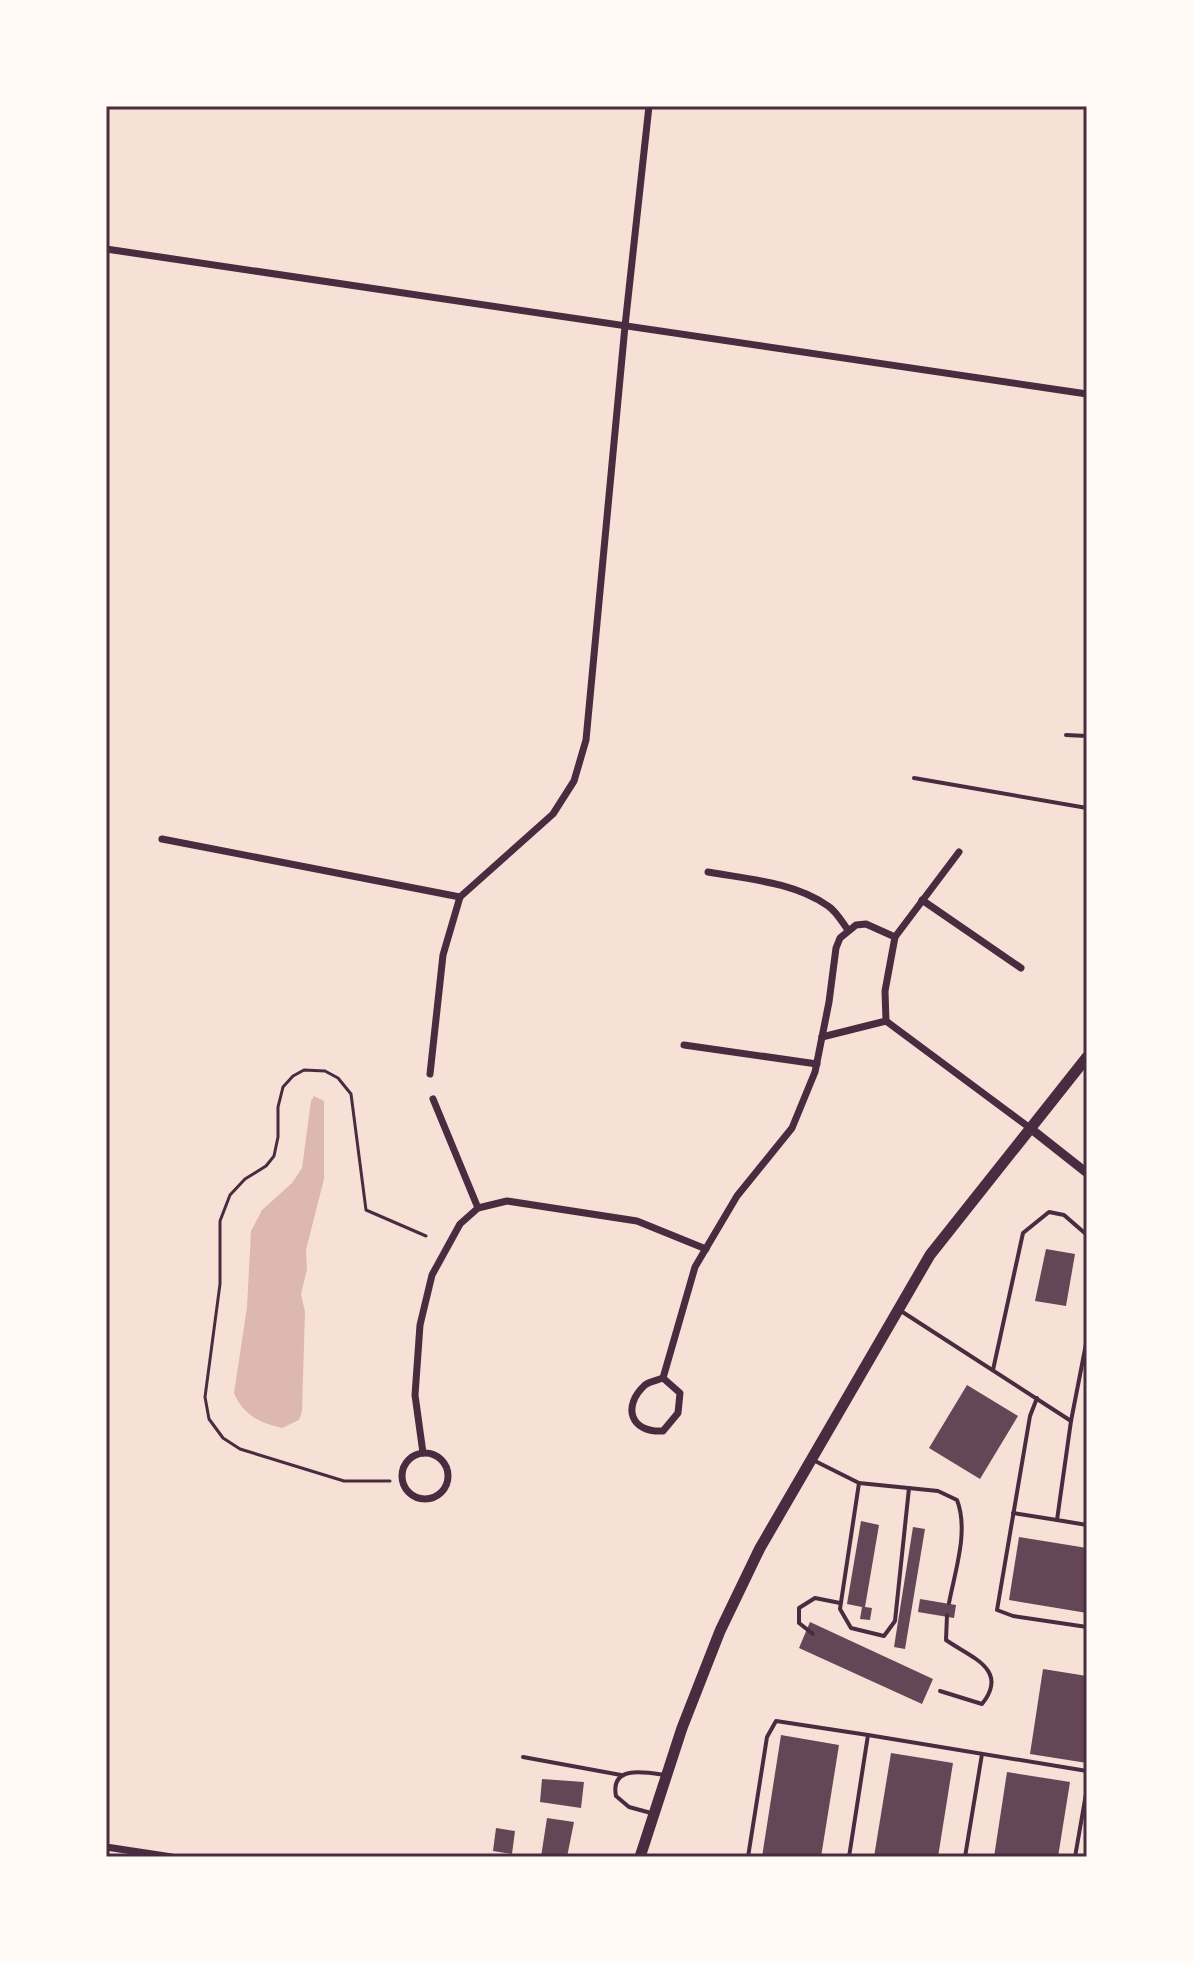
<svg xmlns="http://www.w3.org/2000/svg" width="1193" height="1963" font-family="'Fira Sans Condensed',sans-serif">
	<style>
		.water { fill: #dcb8b0 }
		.building { fill: #644757 }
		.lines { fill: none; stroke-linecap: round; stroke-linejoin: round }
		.path { stroke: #4a2c40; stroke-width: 3 }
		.service { stroke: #4a2c40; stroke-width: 4 }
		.minor { stroke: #4a2c40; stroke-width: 7 }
		.tertiary { stroke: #4a2c40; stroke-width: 9 }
		.primary { stroke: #4a2c40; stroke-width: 11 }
		.neatline { fill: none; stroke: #4a2c40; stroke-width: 3 }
	</style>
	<rect width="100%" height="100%" fill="#f7e1d7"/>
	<path class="water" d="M314,1096l10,5v78l-18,71 1,19 -6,25 4,18 -3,99 -3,9 -17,8c-22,-5 -39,-13 -48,-35l13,-86 4,-76 11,-21 30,-27 10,-15 9,-67z"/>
	<g class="building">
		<path d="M1046,1249l29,5 -9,52 -31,-5z"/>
		<path d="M967,1385l51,31 -38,63 -51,-31z"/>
		<path d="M861,1521l18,4 -14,82 7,1 -2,12 -10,-1 2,-12 -15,-3z"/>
		<path d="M913,1527l12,2 -20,120 -11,-2z"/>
		<path d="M1019,1537l68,11v65l-78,-13z"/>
		<path d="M920,1599l36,6 -2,13 -36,-6z"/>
		<path d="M810,1622l123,57 -11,25 -123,-56z"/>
		<path d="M1043,1669l44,7v87l-57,-9z"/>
		<path d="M781,1735l58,10 -18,112h-59z"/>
		<path d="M891,1753l62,10 -15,94h-64z"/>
		<path d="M1007,1772l63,10 -12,75h-64z"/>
		<path d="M542,1779l42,3 -3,26 -41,-6z"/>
		<path d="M547,1818l27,4 -7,35h-26z"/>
		<path d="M496,1828l19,3 -3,23 -19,-3z"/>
	</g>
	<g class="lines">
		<path class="path" d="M390,1481h-46l-104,-32 -17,-11 -14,-19 -4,-22 15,-113v-63l10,-26 15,-16 21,-13 8,-10 4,-19v-30l5,-20 10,-11 11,-6 21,1 13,7 13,16 15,116 60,26"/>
		<g class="service">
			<path d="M1066,735l21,1"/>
			<path d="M914,778l173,30"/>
			<path d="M901,1311l170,110 -14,99 30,5"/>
			<path d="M993,1370l30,-137 26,-21 15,3 23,20"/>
			<path d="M1037,1398l-7,18 -33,194 16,6 74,11"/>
			<path d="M1071,1421l16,-82"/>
			<path d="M813,1460l46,23 79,8 19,9c12,31 -2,71 -8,103"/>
			<path d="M859,1483l-19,126 11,19 33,8 11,-15 14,-133"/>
			<path d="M1013,1513l44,7"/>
			<path d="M813,1634l-14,-11v-15l16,-10 25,5"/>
			<path d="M940,1691l42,13c28,-35 -12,-47 -36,-64l1,-25"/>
			<path d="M868,1735l219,36"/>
			<path d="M523,1757l98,18"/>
			<path d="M651,1813l-22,-6 -13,-11c-6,-31 29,-24 48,-21"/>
			<path d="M748,1857l19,-120 9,-16 92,14 -19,122"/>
			<path d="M965,1857l17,-103"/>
			<path d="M1075,1857l12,-69"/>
		</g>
		<g class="minor">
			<path d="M106,249l981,145"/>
			<path d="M162,839l298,58"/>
			<path d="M708,872c39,7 86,10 120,34 8,5 14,16 20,24"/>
			<path d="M922,900l99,68"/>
			<path d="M886,1021l144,107"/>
			<path d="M886,1021l-1,-30 10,-54"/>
			<path d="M822,1037l64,-16"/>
			<path d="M684,1045l133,19"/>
			<path d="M430,1074l13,-119 17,-58 93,-83 21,-33 12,-41 39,-414 24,-220"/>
			<path d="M433,1099l45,109"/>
			<path d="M663,1378l17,15 -2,20 -15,18c-33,2 -41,-25 -18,-46 5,-4 13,-5 18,-7l32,-111 42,-71 55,-68 23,-56 14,-70 7,-54 4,-10 16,-13 10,-1 29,13 64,-85"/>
			<circle cx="425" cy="1476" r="23"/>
			<path d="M423,1453l-8,-58 5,-70 12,-50 28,-51 18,-16 29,-7 130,20 69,28"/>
			<path d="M106,1847l66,10"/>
		</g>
		<path class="tertiary" d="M1030,1128l57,45"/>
		<path class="primary" d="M640,1857l42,-129 38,-97 40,-83 170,-293 157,-198"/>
	</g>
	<rect width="1193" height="1963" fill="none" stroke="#fffaf5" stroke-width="216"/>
	<rect x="108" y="108" width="977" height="1747" class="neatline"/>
</svg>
